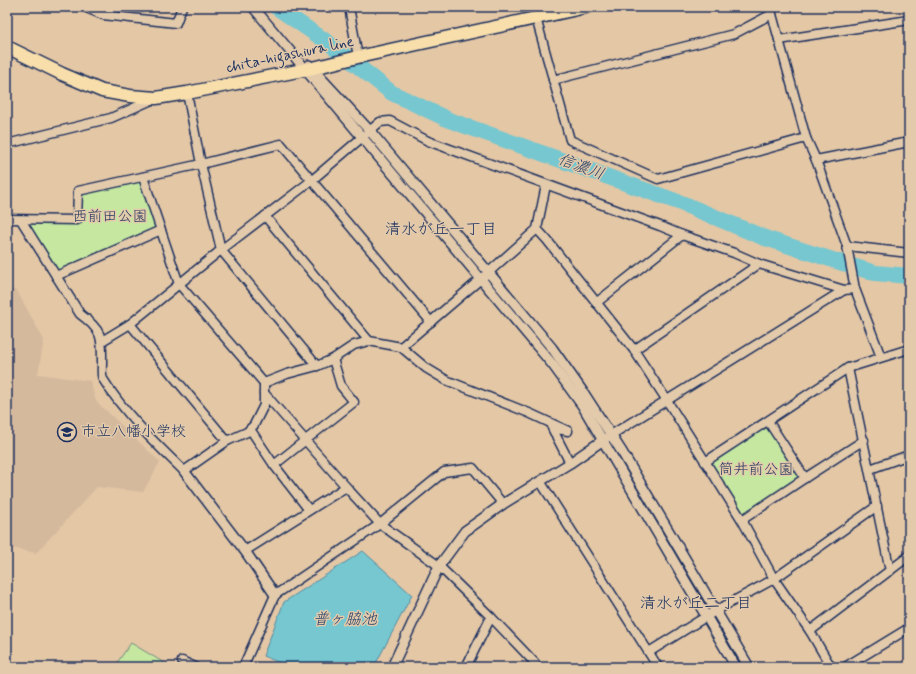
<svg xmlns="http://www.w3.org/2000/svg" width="916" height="674" font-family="Mynerve,'Klee One',sans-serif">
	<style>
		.built { fill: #d5b99d }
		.green { fill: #c6e7a0; stroke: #708b7f }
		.water { fill: #76c7d0; stroke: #528aa2 }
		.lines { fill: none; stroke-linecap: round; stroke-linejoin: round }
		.river { stroke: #76c7d0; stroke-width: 16 }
		.minor-casing { stroke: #1b2f5e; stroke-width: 11 }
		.tertiary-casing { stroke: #1b2f5e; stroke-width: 12 }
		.primary-casing { stroke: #1b2f5e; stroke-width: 15 }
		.minor { stroke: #e3caab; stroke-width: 8 }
		.tertiary { stroke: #e3caab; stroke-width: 9 }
		.primary { stroke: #f8deab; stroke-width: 12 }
		.labels { text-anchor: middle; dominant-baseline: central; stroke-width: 3; stroke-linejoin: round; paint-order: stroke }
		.street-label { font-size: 15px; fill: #1b2f5e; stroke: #e3caab }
		.park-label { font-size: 15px; fill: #243861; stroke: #e3caab }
		.poi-label { font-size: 15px; fill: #1b2f5e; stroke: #e3caab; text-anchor: start }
		.water-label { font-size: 16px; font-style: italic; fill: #243e69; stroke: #e3caab }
		.neighbourhood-label { font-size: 16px; fill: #1b2f5e; stroke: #e3caab }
	</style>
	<rect width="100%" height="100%" fill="#e4c7a5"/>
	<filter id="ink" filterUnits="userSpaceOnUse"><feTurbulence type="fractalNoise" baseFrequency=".025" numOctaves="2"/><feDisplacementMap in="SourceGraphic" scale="8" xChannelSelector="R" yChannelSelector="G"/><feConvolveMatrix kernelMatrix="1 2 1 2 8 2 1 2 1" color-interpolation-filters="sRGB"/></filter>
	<g filter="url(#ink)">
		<path class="built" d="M7,288l10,3 27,49 -6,34 52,7 6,20 64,61 -17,30 -46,-5 -61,66 -29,-6z"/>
		<g class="green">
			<path d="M143,177l18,53 -105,46 -35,-56h56l1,-29z"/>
			<path d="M768,421l37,57 -63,42 -37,-58z"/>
			<path d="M131,643l40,24h-57z"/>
		</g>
		<path class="water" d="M363,551l49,44 -38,72h-84l-27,-11 21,-54z"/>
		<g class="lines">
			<path class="river" d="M276,7l54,37 62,49 57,27 232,83 84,35 71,23 39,12 34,3"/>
			<g class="minor-casing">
				<g id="minor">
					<path d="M84,7l19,8 73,8 6,-16"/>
					<path d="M349,7l9,50"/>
					<path d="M770,7l36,131 10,22 31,86 8,43 26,68"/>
					<path d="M536,18l34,122 88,39 148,-41"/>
					<path d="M779,40l130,-20"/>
					<path d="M553,80l181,-46 38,-20"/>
					<path d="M187,93l14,71 20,86 96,116"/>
					<path d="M7,144l104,-26 43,-19"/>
					<path d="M816,160l93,-18"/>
					<path d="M265,216l104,125"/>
					<path d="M7,219l70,1 1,-29 123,-27 80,-20 150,178"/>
					<path d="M21,220l59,94c23,17 22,23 22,50 0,5 -1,11 1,15 20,33 53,65 81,92l43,-30 20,-9 7,-7 10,-20v-22l-85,-99 -36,-107"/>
					<path d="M537,229l10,11 87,110 32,49 76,121 32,59 36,52 21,36"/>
					<path d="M847,246l62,7"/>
					<path d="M56,276l105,-46"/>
					<path d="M596,303l86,-68"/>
					<path d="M130,324l97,117"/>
					<path d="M102,341l28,-17 91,-74 90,-69 69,-59 10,-1 38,20 232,85 22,9 52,18 25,11 85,26 11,-1"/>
					<path d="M401,347l88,-75 48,-43 9,-44"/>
					<path d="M634,350l125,-86"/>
					<path d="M848,368l42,203"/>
					<path d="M264,383l23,-9 30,-8 16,-7 21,-14 15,-4 32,6 25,21 20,12 83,33 39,18 -16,-3 18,35"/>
					<path d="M264,393l84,96"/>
					<path d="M250,429l24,36 80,-63 -13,-16 -8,-27"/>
					<path d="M611,435l233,-145"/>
					<path d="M705,462l143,-94 61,-19"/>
					<path d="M274,465l35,45"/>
					<path d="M870,469l39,-14"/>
					<path d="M805,478l59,-38"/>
					<path d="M540,481l118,186"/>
					<path d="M742,520l63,-42 -37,-57"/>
					<path d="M245,551l101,-64 34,37 59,42 52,51 44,46 -2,4"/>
					<path d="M810,631l99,-75"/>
					<path d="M649,652l66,-41 59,-32 103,-73"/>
					<path d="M182,661l13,6"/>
					<path d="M243,667l32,-72 105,-71 64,-52 29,-4 30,36"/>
					<path d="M466,667l25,-50"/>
					<path d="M845,667l64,-39"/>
				</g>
			</g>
			<g class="tertiary-casing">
				<g id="tertiary">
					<path d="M253,7l300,358 29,40 154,262"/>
					<path d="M309,65l61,66 182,217 31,44 39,60 127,215"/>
					<path d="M184,471l61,80 30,44"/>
					<path d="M392,667l47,-101 26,-35 38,-27 67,-41 36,-25"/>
				</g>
			</g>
			<g class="primary-casing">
				<path id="primary" d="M7,47l55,27 40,17 28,5 26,2 31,-5 126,-25 45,-11 228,-50"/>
			</g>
			<use href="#minor" class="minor"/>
			<use href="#tertiary" class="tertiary"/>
			<use href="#primary" class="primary"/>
		</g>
	</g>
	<defs>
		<g id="school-ring" transform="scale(1)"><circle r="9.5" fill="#e3caab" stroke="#1b2f5e" stroke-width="1.5"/><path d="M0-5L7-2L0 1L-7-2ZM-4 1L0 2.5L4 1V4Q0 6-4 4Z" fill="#1b2f5e"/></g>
	</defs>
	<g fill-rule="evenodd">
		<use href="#school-ring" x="67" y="432"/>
	</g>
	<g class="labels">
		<g class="street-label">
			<text transform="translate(290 55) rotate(-12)">chita-higashiura line</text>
		</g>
		<g class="park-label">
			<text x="110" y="217">西前田公園</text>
			<text x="756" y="470">筒井前公園</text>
		</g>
		<g class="poi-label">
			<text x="81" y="432">市立八幡小学校</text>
		</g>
		<g class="water-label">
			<text transform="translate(581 167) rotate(20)">信濃川</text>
			<text x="345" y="619">普ヶ脇池</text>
		</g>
		<g class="neighbourhood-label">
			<text x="441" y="229">清水が丘一丁目</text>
			<text x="696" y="603">清水が丘二丁目</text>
		</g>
	</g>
	<rect width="916" height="674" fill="none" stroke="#e3caab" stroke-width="24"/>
	<rect x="12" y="12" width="892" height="650" fill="none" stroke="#1b2f5e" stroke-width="1.5" filter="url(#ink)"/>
</svg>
